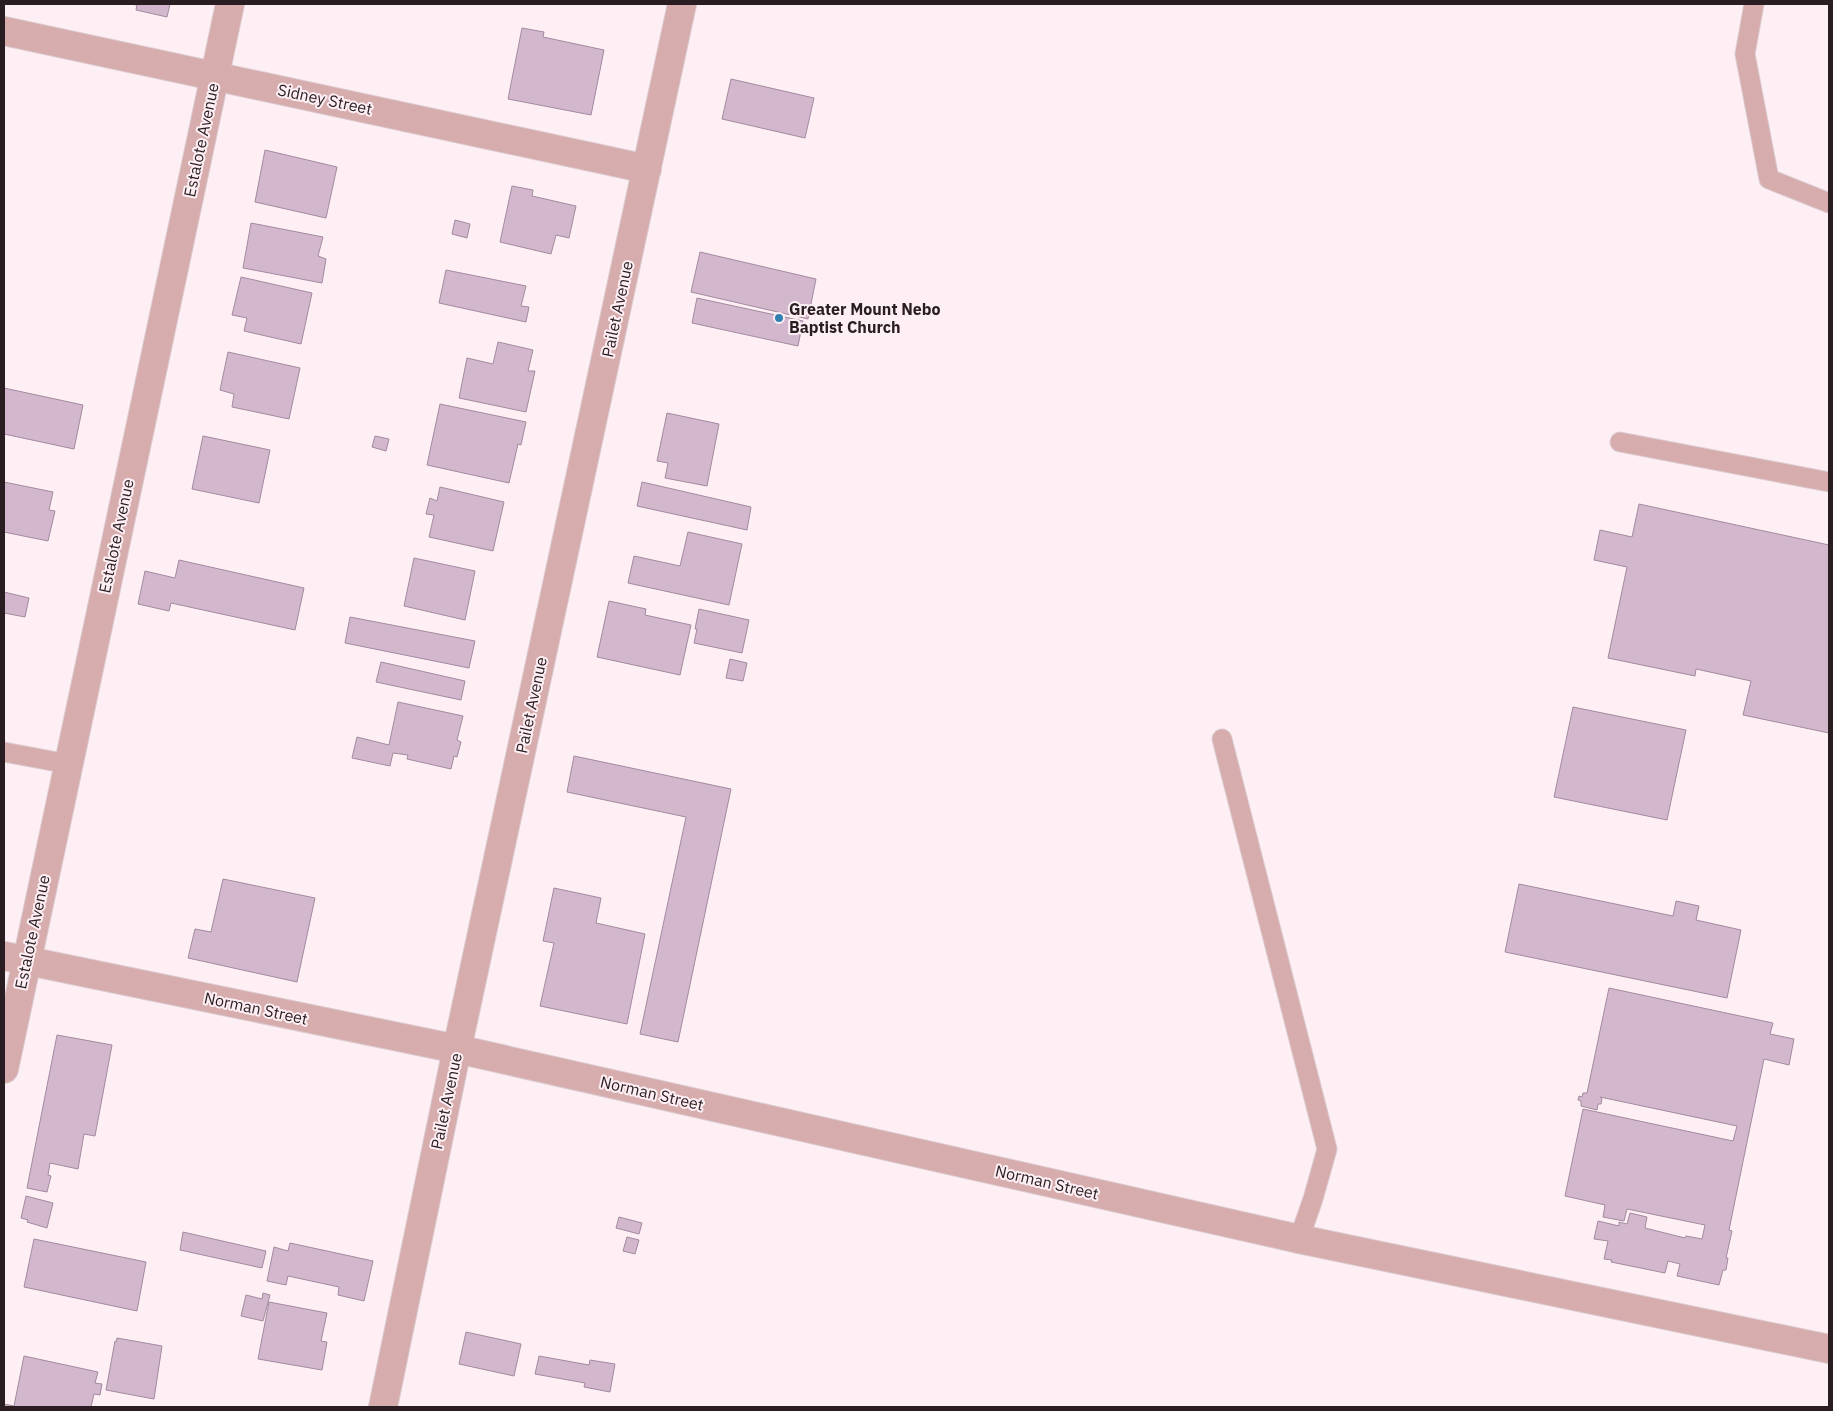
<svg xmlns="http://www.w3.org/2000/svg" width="1833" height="1411" font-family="'IBM Plex Sans',sans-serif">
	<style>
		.building { fill: #d2b7cd; stroke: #a38a9f }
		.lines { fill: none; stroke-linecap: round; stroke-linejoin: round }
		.lane-casing { stroke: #dccdd2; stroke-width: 21 }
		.street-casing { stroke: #dccdd2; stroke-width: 30 }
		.lane { stroke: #d6acad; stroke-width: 19 }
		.street { stroke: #d6acad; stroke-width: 28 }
		.poi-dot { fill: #3080b2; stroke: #feeff4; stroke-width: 2 }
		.labels { text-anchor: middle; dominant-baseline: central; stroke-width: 4; stroke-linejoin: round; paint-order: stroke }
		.street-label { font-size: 16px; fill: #291d21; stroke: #feeff4 }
		.poi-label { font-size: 16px; font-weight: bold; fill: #291d21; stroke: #feeff4; text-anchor: start }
	</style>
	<rect width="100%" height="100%" fill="#feeff4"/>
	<g class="building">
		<path d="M130,4h40l-3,13 -31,-7 1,-5z"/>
		<path d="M522,28l22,4 -1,5 61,13 -13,65 -83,-16z"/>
		<path d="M731,79l83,19 -9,40 -83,-19z"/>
		<path d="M265,150l72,17 -11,51 -71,-16z"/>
		<path d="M512,186l21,4 -1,6 44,10 -7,32 -13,-3 -5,19 -51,-12z"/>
		<path d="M455,220l15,4 -3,14 -15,-4z"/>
		<path d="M251,223l72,14 -5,19 8,3 -4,24 -79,-15z"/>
		<path d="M700,252l116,27 -8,40 -117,-27z"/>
		<path d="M446,270l80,16 -5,20 8,1 -3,15 -87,-19z"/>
		<path d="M241,277l71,16 -11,51 -57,-13 3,-13 -15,-3z"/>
		<path d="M697,298l106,23 -5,25 -106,-23z"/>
		<path d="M498,342l35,8 -5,21h7l-9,41 -67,-14 8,-40 26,6z"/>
		<path d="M228,352l72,16 -11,51 -57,-12 2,-13 -14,-4z"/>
		<path d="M4,388l79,17 -9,44 -70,-15z"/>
		<path d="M440,404l86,18 -5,23 -3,-1 -9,39 -82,-18z"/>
		<path d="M667,413l52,11 -12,62 -42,-8 3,-15 -11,-2z"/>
		<path d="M203,436l67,14 -11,53 -67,-14z"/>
		<path d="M375,436l14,3 -3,12 -14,-4z"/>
		<path d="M4,482l49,10 -4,18 6,1 -7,30 -44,-9z"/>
		<path d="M642,482l109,25 -4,23 -110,-24z"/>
		<path d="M440,487l64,15 -11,49 -64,-14 5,-22 -8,-1 4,-16 7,3z"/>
		<path d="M1639,504l190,41v188l-86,-18 8,-34 -55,-12 -1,7 -87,-18 19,-91 -33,-7 6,-30 32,7z"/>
		<path d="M688,532l54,12 -13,61 -101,-22 6,-27 46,10z"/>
		<path d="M414,558l61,13 -10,49 -61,-14z"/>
		<path d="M179,560l125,28 -9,42 -124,-27 -2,8 -31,-7 7,-33 30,7z"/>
		<path d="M4,592l25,6 -4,19 -21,-4z"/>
		<path d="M609,601l37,8 -1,6 46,10 -11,50 -83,-18z"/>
		<path d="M699,609l50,11 -7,33 -48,-10 3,-14h-2z"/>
		<path d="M350,617l125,24 -6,27 -124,-25z"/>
		<path d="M730,659l17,4 -4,18 -17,-3z"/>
		<path d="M381,662l84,19 -4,19 -85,-18z"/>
		<path d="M398,702l65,14 -6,24 4,2 -4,15 -3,-1 -3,13 -44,-10 1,-4 -15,-2 -3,13 -38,-8 5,-21 32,8z"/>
		<path d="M1573,707l113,23 -19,90 -113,-23z"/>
		<path d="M574,756l157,33 -53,253 -38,-8 46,-217 -119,-25z"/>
		<path d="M223,879l92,19 -18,84 -109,-24 7,-29 16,3z"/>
		<path d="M1519,884l154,32 3,-15 23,5 -3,14 45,10 -14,68 -222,-46z"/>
		<path d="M554,888l47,10 -5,25 49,11 -18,90 -87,-18 14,-63 -11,-2z"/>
		<path d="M1609,988l164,35 -3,11 24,5 -5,26 -25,-6 -35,171 3,1 -6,27h2l-2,12h-3l-4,15 -42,-9 3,-12 -12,-3 -3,12 -54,-11 1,-2 -8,-1 4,-18 -14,-2 4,-18 21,5v-4l8,2 3,-11 17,4 -2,11 40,10 1,-2 16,3 3,-14 -78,-16 -3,12 -21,-4 2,-12 -40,-9 18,-87 150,32 4,-15 -137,-29 2,2 -1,5h-3l-1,6 -16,-4v-5l-3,-1 1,-4 3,1 1,-4h4z"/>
		<path d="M57,1035l55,10 -17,91 -11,-2 -6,35 -28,-6 -2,12 3,1 -4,16 -20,-4z"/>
		<path d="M26,1196l27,7 -6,25 -20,-6 1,-2 -7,-2z"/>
		<path d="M619,1217l23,6 -3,11 -23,-6z"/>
		<path d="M183,1232l83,19 -4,17 -82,-18z"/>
		<path d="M627,1237l12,3 -4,14 -12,-3z"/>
		<path d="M34,1239l112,23 -9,49 -113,-24z"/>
		<path d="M290,1243l83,18 -9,40 -26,-6 1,-8 -51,-11 -2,9 -19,-4 7,-34 14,4z"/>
		<path d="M263,1293l7,2 -7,26 -22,-5 5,-21 16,4z"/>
		<path d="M269,1302l58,11 -6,28 6,1 -5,28 -64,-11z"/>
		<path d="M466,1332l55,12 -7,32 -55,-12z"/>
		<path d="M117,1338l45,8 -8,53 -48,-9 9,-49 1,1z"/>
		<path d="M24,1356l74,16 -3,11 7,1 -2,11 -6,-1 -3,13h-87v-3l10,2z"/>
		<path d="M539,1356l50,9 1,-5 25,4 -5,28 -26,-5 1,-4 -50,-9z"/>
	</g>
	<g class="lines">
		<g class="lane-casing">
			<g id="lane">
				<path d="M1754,4l-9,50 24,125 60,24"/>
				<path d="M1620,442l209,40"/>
				<path d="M1222,739l105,410 -14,50 -14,40"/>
				<path d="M4,752l64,12"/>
			</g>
		</g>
		<g class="street-casing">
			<g id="street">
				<path d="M4,31l643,138"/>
				<path d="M4,956l453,93 842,190 530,110"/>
				<path d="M4,1069l226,-1065"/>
				<path d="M383,1407l74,-358 225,-1045"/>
			</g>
		</g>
		<use href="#lane" class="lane"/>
		<use href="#street" class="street"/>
	</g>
	<circle class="poi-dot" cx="779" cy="318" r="5"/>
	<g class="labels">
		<g class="street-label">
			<text transform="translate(325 99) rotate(12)">Sidney Street</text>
			<text transform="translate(201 140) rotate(-78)">Estalote Avenue</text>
			<text transform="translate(617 309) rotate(-78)">Pailet Avenue</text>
			<text transform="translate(116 536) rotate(-78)">Estalote Avenue</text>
			<text transform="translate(531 705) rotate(-78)">Pailet Avenue</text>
			<text transform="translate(32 932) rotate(-78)">Estalote Avenue</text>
			<text transform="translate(256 1008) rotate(12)">Norman Street</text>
			<text transform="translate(652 1093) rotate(13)">Norman Street</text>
			<text transform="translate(446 1101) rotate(-78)">Pailet Avenue</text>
			<text transform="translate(1047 1182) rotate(13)">Norman Street</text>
		</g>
		<g class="poi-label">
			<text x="789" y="309">Greater Mount Nebo<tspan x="789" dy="18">Baptist Church</tspan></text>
		</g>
	</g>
	<rect width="1833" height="1411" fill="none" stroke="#291d21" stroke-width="10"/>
</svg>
